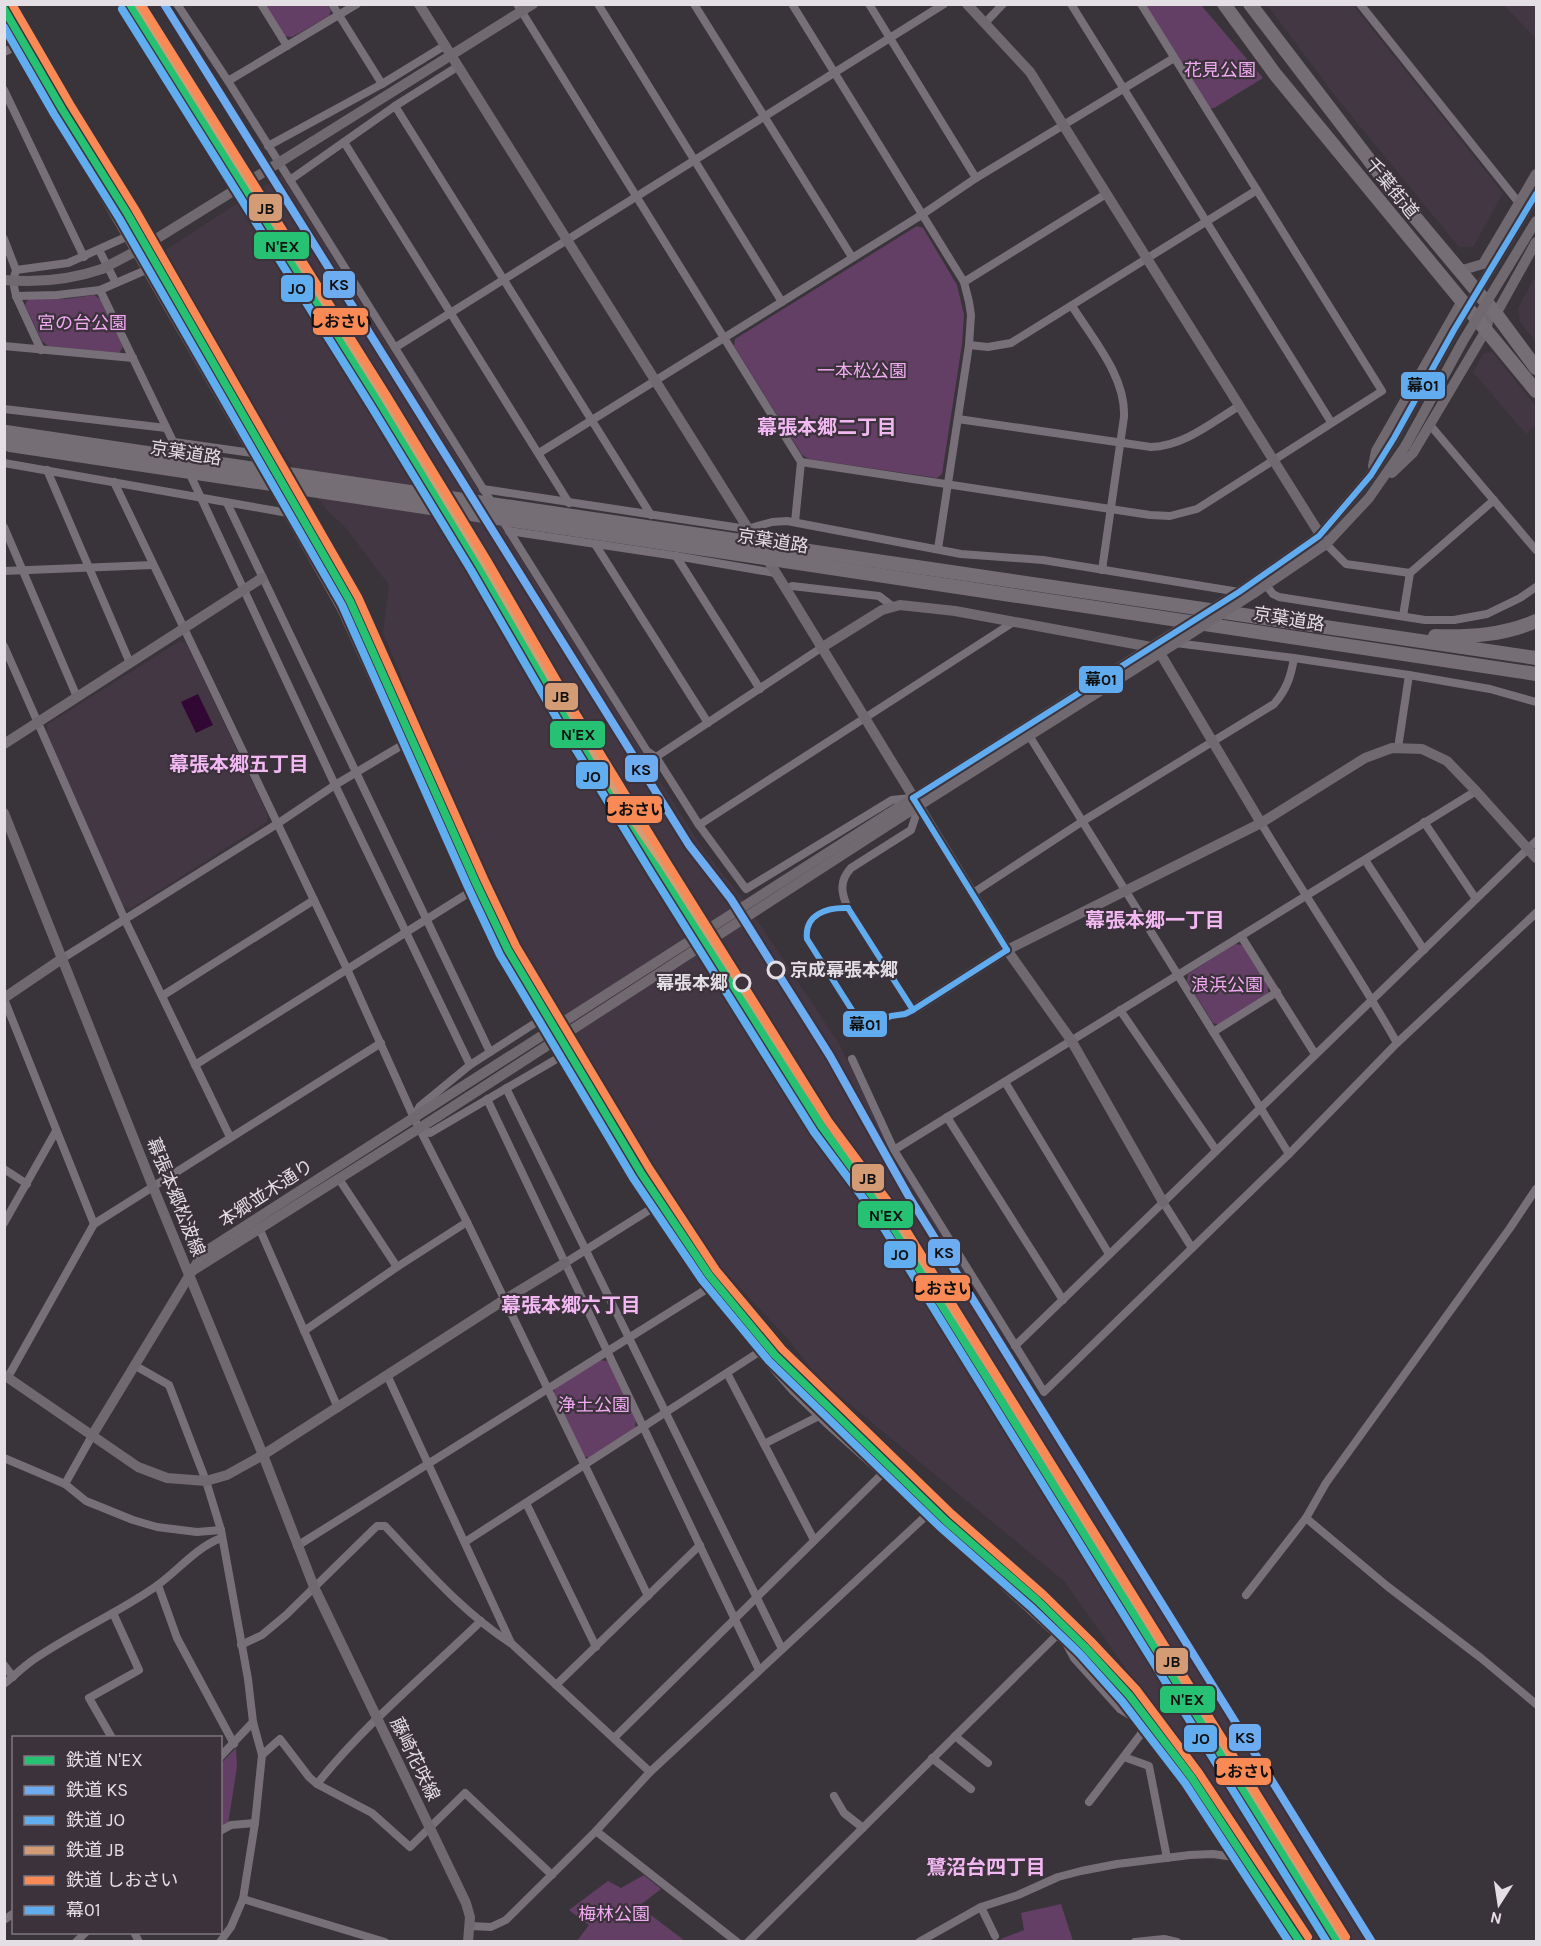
<svg xmlns="http://www.w3.org/2000/svg" width="1541" height="1946" font-family="Karla,'Noto Sans JP',sans-serif">
	<style>
		.built { fill: #433743 }
		.green { fill: #643f65 }
		.water { fill: #310833 }
		.lines { fill: none; stroke-linecap: round; stroke-linejoin: round }
		.street { stroke: #787078; stroke-width: 8 }
		.secondary { stroke: #706a70; stroke-width: 10 }
		.highway { stroke: #756e75; stroke-width: 14 }
		.secondary-bridge { stroke: #706a70; stroke-width: 10 }
		.highway-bridge { stroke: #756e75; stroke-width: 14 }
		.bus-1-casing { stroke: #3b323b; stroke-width: 10 }
		.bus-1 { stroke: #60acee; stroke-width: 6 }
		.rail-1-casing { stroke: #3b323b; stroke-width: 12 }
		.rail-2-casing { stroke: #3b323b; stroke-width: 12 }
		.rail-3-casing { stroke: #3b323b; stroke-width: 12 }
		.rail-4-casing { stroke: #3b323b; stroke-width: 12 }
		.rail-5-casing { stroke: #3b323b; stroke-width: 12 }
		.rail-1 { stroke: #26c172; stroke-width: 8 }
		.rail-2 { stroke: #6dacf1; stroke-width: 8 }
		.rail-3 { stroke: #60adef; stroke-width: 8 }
		.rail-4 { stroke: #d39c74; stroke-width: 8 }
		.rail-5 { stroke: #f98a56; stroke-width: 8 }
		.stop-dot { fill: #3b323b; stroke: #e4dfe4; stroke-width: 3 }
		.labels { text-anchor: middle; dominant-baseline: central; stroke-width: 4.5; stroke-linejoin: round; paint-order: stroke }
		.park-label { font-size: 18px; fill: #f2abf3; stroke: #3b323b }
		.street-label { font-size: 18px; fill: #e4dfe4; stroke: #3b323b }
		.stop-label { font-size: 18px; font-weight: bold; fill: #e4dfe4; stroke: #3b323b; text-anchor: start }
		.neighbourhood-label { font-size: 20px; font-weight: bold; fill: #f1b8f2; stroke: #3b323b }
		.line-badge { stroke: #3b323b; stroke-width: 2 }
		.pale-badge-label { font-size: 16px; text-anchor: middle; font-weight: bold; fill: #111 }
	</style>
	<rect width="100%" height="100%" fill="#393439"/>
	<g class="built">
		<path d="M1267,5h86l150,188 -30,54h-14l-123,-150z"/>
		<path d="M1504,5h32v34z"/>
		<path d="M281,175l421,673 41,51 97,146 50,104 145,240 -2,2 157,256 188,294h-86l-76,-118 -85,-147 -67,-95 -245,-202 -32,-41 -69,-73 -27,-39 -60,-95 -36,-54 -46,-79 -80,-158 -86,-207 6,-48 -44,-58 -18,-17 -80,-102 -91,-152z"/>
		<path d="M1536,275v67l-16,-20 -2,-14z"/>
		<path d="M1492,352l44,54v19l-10,9 -53,-62 11,-19z"/>
		<path d="M180,641l6,2 82,172 -1,7 -137,87 -7,-3 -77,-174 2,-8z"/>
	</g>
	<g class="green">
		<path d="M266,5h61l4,5 -2,6 -37,21 -7,-1z"/>
		<path d="M1146,5h55l62,73 -49,30h-4z"/>
		<path d="M917,226l6,2 34,57 7,30 -2,29 -20,130 -5,4 -128,-19 -7,-4 -68,-109 1,-7z"/>
		<path d="M94,295l6,4 23,48 -4,6 -71,-7 -6,-5 -17,-36 3,-6h38z"/>
		<path d="M1235,944l7,1 26,41v8l-48,31 -7,-2 -26,-42 1,-7z"/>
		<path d="M600,1360l8,1 28,59 -1,8 -45,30 -6,-2 -30,-62 1,-7z"/>
		<path d="M236,1748l1,19 -9,57 -7,4v-65z"/>
		<path d="M644,1875l17,14 -22,17 46,35h-108l12,-16 -20,-15 39,-29 13,7z"/>
		<path d="M1061,1904l12,37h-71l-1,-2 23,-9 -3,-17z"/>
	</g>
	<path class="water" d="M198,694l15,31 -17,8 -15,-31z"/>
	<g class="lines">
		<g class="street">
			<path d="M177,4l51,77 264,422"/>
			<path d="M261,4l26,42"/>
			<path d="M332,4l50,80"/>
			<path d="M517,4l284,458 -6,60"/>
			<path d="M598,4l184,298"/>
			<path d="M694,4l158,253"/>
			<path d="M792,4l172,278 5,20 2,13 -2,30 -31,204"/>
			<path d="M869,4l107,174"/>
			<path d="M1071,4l260,418"/>
			<path d="M1360,4l159,199"/>
			<path d="M985,23l18,-19"/>
			<path d="M4,25l258,445"/>
			<path d="M4,52l13,-6"/>
			<path d="M228,81l129,-77"/>
			<path d="M4,90l80,167"/>
			<path d="M395,106l256,409"/>
			<path d="M344,142l225,361"/>
			<path d="M268,146l114,-62 62,-38"/>
			<path d="M290,180l105,-74 62,-39"/>
			<path d="M4,239l12,31 -3,11 3,15 25,54"/>
			<path d="M99,250l17,33"/>
			<path d="M16,270l52,-7 58,-26"/>
			<path d="M964,282l142,-88"/>
			<path d="M100,290l82,170"/>
			<path d="M16,296l41,-1 43,-5 46,-20"/>
			<path d="M1072,306c21,33 54,71 52,111l-22,153"/>
			<path d="M969,345l19,2 23,-4 246,-153"/>
			<path d="M4,346l129,12"/>
			<path d="M396,347l548,-343"/>
			<path d="M4,409l162,19"/>
			<path d="M958,419l193,28c33,-1 60,-24 88,-41"/>
			<path d="M1430,425l106,125"/>
			<path d="M174,442l78,11"/>
			<path d="M539,453l384,-239 53,-36 198,-120"/>
			<path d="M801,462l349,53 20,1 27,-7 185,-118 -241,-387"/>
			<path d="M4,463l284,50"/>
			<path d="M47,470l83,193"/>
			<path d="M188,470l147,315 135,280"/>
			<path d="M114,482l233,487 67,149 53,104 181,374"/>
			<path d="M270,483l71,126 129,283 90,165 94,150 56,80 49,65 35,40 32,31 102,91 66,61 12,13 60,55 8,15 46,51 13,8 9,12 -1,5 -52,68"/>
			<path d="M483,489l264,40 25,-7 15,-1 174,33 82,6 196,32"/>
			<path d="M227,503l263,549"/>
			<path d="M501,518l146,233 9,6 43,68 47,64 146,-89 19,-2"/>
			<path d="M4,527l73,170"/>
			<path d="M509,531l167,25 99,17"/>
			<path d="M595,544l113,179"/>
			<path d="M1326,544l20,20 64,9"/>
			<path d="M676,556l84,133"/>
			<path d="M4,571l149,-6"/>
			<path d="M1266,585l7,9 6,3 146,23h29l33,-6 33,-16 16,-11"/>
			<path d="M786,589l6,-3 87,10 13,10"/>
			<path d="M1403,616l7,-43 84,-73"/>
			<path d="M1176,643l118,15 115,17"/>
			<path d="M4,646l121,274 105,217"/>
			<path d="M1030,737l259,417"/>
			<path d="M1398,748l11,-73 81,14 46,13"/>
			<path d="M656,757l165,-109"/>
			<path d="M1424,822l52,77"/>
			<path d="M1261,823c44,74 94,145 136,220"/>
			<path d="M699,825l313,-202"/>
			<path d="M1365,860l59,90"/>
			<path d="M973,893l110,-72 191,-117c13,-15 17,-28 20,-46"/>
			<path d="M1241,936l74,118"/>
			<path d="M63,958l214,-134 58,-39 69,-41"/>
			<path d="M162,996l152,-96"/>
			<path d="M4,999l90,225"/>
			<path d="M913,1010l-65,-102c-7,-15 -9,-27 3,-40l60,-38 8,-24"/>
			<path d="M1120,1010l96,140"/>
			<path d="M1213,1032l64,-40"/>
			<path d="M852,1059l42,91 150,242 245,-238 108,-111 139,-130"/>
			<path d="M195,1065l275,-173"/>
			<path d="M1005,1082l104,172"/>
			<path d="M506,1088l276,561"/>
			<path d="M487,1099l272,571"/>
			<path d="M414,1117l6,-11 50,-41 70,-45"/>
			<path d="M947,1117l116,183"/>
			<path d="M419,1128l11,5 130,-76"/>
			<path d="M894,1150l582,-359"/>
			<path d="M4,1169l23,15"/>
			<path d="M339,1179l58,88"/>
			<path d="M1163,1202l29,46"/>
			<path d="M4,1223l52,-92"/>
			<path d="M260,1230l78,178"/>
			<path d="M565,1263l89,-56"/>
			<path d="M304,1331l93,-64 70,-45"/>
			<path d="M1015,1346l521,-505"/>
			<path d="M134,1365l35,20 37,96 15,49 27,149 5,43 9,33 -7,68 -12,76 -12,28 -11,15"/>
			<path d="M727,1373l87,167"/>
			<path d="M387,1375l124,268"/>
			<path d="M8,1377l86,-153 287,-181"/>
			<path d="M764,1444l55,-28"/>
			<path d="M4,1458l61,26 21,17 47,19 24,7 40,5 24,-2"/>
			<path d="M65,1484l28,-50"/>
			<path d="M526,1503l70,144"/>
			<path d="M1306,1518l81,68 94,72 55,46"/>
			<path d="M465,1542l294,-190"/>
			<path d="M297,1546l413,-259"/>
			<path d="M158,1585l19,53 57,106"/>
			<path d="M1246,1595l60,-77 20,-35 184,-255 26,-39"/>
			<path d="M241,1645l21,-10 24,-20 91,-89h8c40,42 78,87 127,118l138,128"/>
			<path d="M4,1665l9,12"/>
			<path d="M4,1684c10,-8 19,-17 29,-24 39,-27 83,-46 122,-73 23,-16 40,-39 66,-49"/>
			<path d="M556,1685l144,-140"/>
			<path d="M955,1736l33,27"/>
			<path d="M112,1738l-23,-40 50,-28 -26,-57"/>
			<path d="M614,1738l269,-265"/>
			<path d="M262,1755l18,-16 29,38 8,7 55,29 38,34 55,-54 87,82"/>
			<path d="M220,1757l33,-35"/>
			<path d="M1124,1757l25,9 18,92"/>
			<path d="M932,1758l39,31"/>
			<path d="M317,1784c48,-60 108,-109 164,-163"/>
			<path d="M834,1796l10,17 19,15"/>
			<path d="M220,1831l11,-6 24,-2"/>
			<path d="M596,1831l141,111"/>
			<path d="M243,1899l142,43"/>
			<path d="M981,1907l14,29"/>
			<path d="M4,1920l10,-7"/>
			<path d="M470,1926l21,1 15,-7 90,-89 54,-59 278,-258"/>
			<path d="M134,1932l5,10"/>
			<path d="M76,1942l10,-10"/>
			<path d="M748,1942l309,-307"/>
			<path d="M919,1942l62,-35 37,-12 40,-18 23,-6 36,-7 73,-9 23,-1 21,3 19,30"/>
			<path d="M1135,1942l29,-3 13,3"/>
		</g>
		<g class="secondary">
			<path d="M419,4l367,585 221,361 64,90 92,162"/>
			<path d="M967,4l63,68 296,472"/>
			<path d="M312,142l221,-138"/>
			<path d="M1459,271l24,-7 53,-90"/>
			<path d="M4,280c34,3 66,0 98,-11"/>
			<path d="M1496,314l40,-72"/>
			<path d="M1373,466l3,-15 86,-150"/>
			<path d="M1392,473l21,-20 73,-123 2,-8 -4,-22"/>
			<path d="M1239,592l80,-56 52,-61 23,-37"/>
			<path d="M1254,593l72,-49 43,-46 37,-53"/>
			<path d="M821,648l61,-38 18,-5 55,6 196,36 9,6 101,170"/>
			<path d="M4,744l258,-166"/>
			<path d="M4,813l149,374 110,268 51,132 152,316 4,14 -2,25"/>
			<path d="M888,814l276,-175"/>
			<path d="M893,822l283,-179"/>
			<path d="M4,998l59,-40"/>
			<path d="M913,1010l94,-60 254,-127 104,-65 27,-10 30,1 25,12 29,30 60,67"/>
			<path d="M192,1271l245,-154"/>
			<path d="M4,1375l134,92 29,11 39,3 21,-6 36,-20 241,-155 61,-37"/>
			<path d="M93,1434l110,-181 229,-147"/>
		</g>
		<g class="highway">
			<path d="M1224,4l51,70 261,317"/>
			<path d="M1250,4l139,182 107,128 40,54"/>
			<path d="M775,546l761,112"/>
			<path d="M778,560l758,114"/>
			<path d="M1435,636c36,1 69,-1 101,-15"/>
		</g>
		<g class="secondary-bridge">
			<path d="M102,269l38,-20 172,-107"/>
			<path d="M1394,438l60,-108 82,-136"/>
			<path d="M1406,445l57,-104 73,-120"/>
			<path d="M1164,639l75,-47"/>
			<path d="M1176,643l78,-50"/>
			<path d="M432,1106l456,-292"/>
			<path d="M437,1117l456,-295"/>
		</g>
		<g class="highway-bridge">
			<path d="M6,432l769,114"/>
			<path d="M10,445l768,115"/>
		</g>
		<g class="bus-1-casing">
			<g id="bus-1">
				<path d="M913,798l326,-206 80,-56 52,-61 23,-37 60,-108 82,-136"/>
				<path d="M913,798l94,152"/>
				<path d="M848,908c-20,-1 -44,6 -41,31l52,82 10,5 22,-10 14,-2 8,-4 94,-60"/>
				<path d="M848,908l65,102"/>
			</g>
		</g>
		<use href="#bus-1" class="bus-1"/>
		<g class="rail-1-casing">
			<g id="rail-1">
				<path d="M130,4l249,397 100,164 88,152 93,152 162,258 60,82 456,733"/>
				<path d="M4,9l58,100 65,104 223,388 126,282 32,67 133,223 68,102 66,80 171,166 92,80 47,46 44,48 63,83 108,164"/>
			</g>
		</g>
		<g class="rail-2-casing">
			<path id="rail-2" d="M164,4l525,841 42,54 99,157 78,139 464,747"/>
		</g>
		<g class="rail-3-casing">
			<g id="rail-3">
				<path d="M122,9l249,397 100,164 88,152 93,152 162,258 61,82 452,728"/>
				<path d="M4,27l50,87 65,104 223,387 126,282 32,68 133,223 69,102 67,81 171,166 92,81 47,45 43,48 63,82 104,159"/>
			</g>
		</g>
		<g class="rail-4-casing">
			<path id="rail-4" d="M138,4l246,393 101,167 148,256 32,46 164,257 58,82 104,164 355,573"/>
		</g>
		<g class="rail-5-casing">
			<g id="rail-5">
				<path d="M12,4l58,100 65,105 223,388 126,282 32,67 133,222 67,102 66,79 170,165 92,81 47,46 45,48 63,84 109,164"/>
				<path d="M141,4l246,392 100,164 88,152 93,152 161,258 61,82 456,733"/>
			</g>
		</g>
		<use href="#rail-1" class="rail-1"/>
		<use href="#rail-2" class="rail-2"/>
		<use href="#rail-3" class="rail-3"/>
		<use href="#rail-4" class="rail-4"/>
		<use href="#rail-5" class="rail-5"/>
	</g>
	<g class="stop-dot">
		<circle cx="776" cy="970" r="8"/>
		<circle cx="742" cy="983" r="8"/>
	</g>
	<g class="labels">
		<g class="park-label">
			<text x="1220" y="70">花見公園</text>
			<text x="82" y="323">宮の台公園</text>
			<text x="862" y="371">一本松公園</text>
			<text x="1227" y="985">浪浜公園</text>
			<text x="594" y="1405">浄土公園</text>
			<text x="614" y="1914">梅林公園</text>
		</g>
		<g class="street-label">
			<text transform="translate(1392 188) rotate(51)">千葉街道</text>
			<text transform="translate(186 453) rotate(9)">京葉道路</text>
			<text transform="translate(773 541) rotate(9)">京葉道路</text>
			<text transform="translate(1289 619) rotate(9)">京葉道路</text>
			<text transform="translate(266 1193) rotate(-33)">本郷並木通り</text>
			<text transform="translate(176 1197) rotate(68)">幕張本郷松波線</text>
			<text transform="translate(415 1759) rotate(64)">藤崎花咲線</text>
		</g>
		<g class="stop-label">
			<text x="790" y="970">京成幕張本郷</text>
			<text x="728" y="983" text-anchor="end">幕張本郷</text>
		</g>
		<g class="neighbourhood-label">
			<text x="827" y="427">幕張本郷二丁目</text>
			<text x="239" y="764">幕張本郷五丁目</text>
			<text x="1155" y="920">幕張本郷一丁目</text>
			<text x="571" y="1305">幕張本郷六丁目</text>
			<text x="986" y="1867">鷺沼台四丁目</text>
		</g>
	</g>
	<g class="line-badge">
		<rect x="248" y="193" width="35" height="29" rx="6" fill="#d39c74"/>
		<rect x="253" y="231" width="57" height="29" rx="6" fill="#26c172"/>
		<rect x="322" y="270" width="34" height="29" rx="6" fill="#6dacf1"/>
		<rect x="280" y="274" width="34" height="29" rx="6" fill="#60adef"/>
		<rect x="312" y="307" width="57" height="29" rx="6" fill="#f98a56"/>
		<rect x="1400" y="371" width="46" height="29" rx="6" fill="#60acee"/>
		<rect x="1078" y="665" width="46" height="29" rx="6" fill="#60acee"/>
		<rect x="544" y="682" width="35" height="29" rx="6" fill="#d39c74"/>
		<rect x="549" y="720" width="57" height="29" rx="6" fill="#26c172"/>
		<rect x="624" y="754" width="35" height="29" rx="6" fill="#6dacf1"/>
		<rect x="575" y="761" width="34" height="29" rx="6" fill="#60adef"/>
		<rect x="606" y="795" width="57" height="29" rx="6" fill="#f98a56"/>
		<rect x="842" y="1010" width="46" height="28" rx="6" fill="#60acee"/>
		<rect x="851" y="1163" width="34" height="29" rx="6" fill="#d39c74"/>
		<rect x="857" y="1200" width="57" height="29" rx="6" fill="#26c172"/>
		<rect x="927" y="1238" width="34" height="29" rx="6" fill="#6dacf1"/>
		<rect x="883" y="1240" width="34" height="29" rx="6" fill="#60adef"/>
		<rect x="914" y="1274" width="57" height="28" rx="6" fill="#f98a56"/>
		<rect x="1155" y="1647" width="34" height="28" rx="6" fill="#d39c74"/>
		<rect x="1159" y="1685" width="57" height="29" rx="6" fill="#26c172"/>
		<rect x="1228" y="1723" width="34" height="29" rx="6" fill="#6dacf1"/>
		<rect x="1183" y="1724" width="35" height="29" rx="6" fill="#60adef"/>
		<rect x="1215" y="1757" width="57" height="29" rx="6" fill="#f98a56"/>
	</g>
	<g class="pale-badge-label">
		<text x="266" y="214">JB</text>
		<text x="282" y="252">N'EX</text>
		<text x="339" y="290">KS</text>
		<text x="297" y="294">JO</text>
		<text x="340" y="327">しおさい</text>
		<text x="1423" y="391">幕01</text>
		<text x="1101" y="685">幕01</text>
		<text x="561" y="702">JB</text>
		<text x="578" y="740">N'EX</text>
		<text x="641" y="775">KS</text>
		<text x="592" y="782">JO</text>
		<text x="634" y="815">しおさい</text>
		<text x="865" y="1030">幕01</text>
		<text x="868" y="1184">JB</text>
		<text x="886" y="1221">N'EX</text>
		<text x="944" y="1258">KS</text>
		<text x="900" y="1260">JO</text>
		<text x="942" y="1294">しおさい</text>
		<text x="1172" y="1667">JB</text>
		<text x="1187" y="1705">N'EX</text>
		<text x="1245" y="1743">KS</text>
		<text x="1201" y="1744">JO</text>
		<text x="1243" y="1777">しおさい</text>
	</g>
	<rect width="1541" height="1946" fill="none" stroke="#e4dfe4" stroke-width="12"/>
	<rect x="12" y="1736" width="210" height="198" fill="#3b323b" stroke="#7f777f" stroke-width="1.5"/>
	<rect x="24" y="1756" width="30" height="9" fill="#26c172" stroke="#7f777f" stroke-width="1.5"/>
	<text x="66" y="1766" font-size="18" fill="#e4dfe4">鉄道 N'EX</text>
	<rect x="24" y="1786" width="30" height="9" fill="#6dacf1" stroke="#7f777f" stroke-width="1.5"/>
	<text x="66" y="1796" font-size="18" fill="#e4dfe4">鉄道 KS</text>
	<rect x="24" y="1816" width="30" height="9" fill="#60adef" stroke="#7f777f" stroke-width="1.5"/>
	<text x="66" y="1826" font-size="18" fill="#e4dfe4">鉄道 JO</text>
	<rect x="24" y="1846" width="30" height="9" fill="#d39c74" stroke="#7f777f" stroke-width="1.5"/>
	<text x="66" y="1856" font-size="18" fill="#e4dfe4">鉄道 JB</text>
	<rect x="24" y="1876" width="30" height="9" fill="#f98a56" stroke="#7f777f" stroke-width="1.5"/>
	<text x="66" y="1886" font-size="18" fill="#e4dfe4">鉄道 しおさい</text>
	<rect x="24" y="1906" width="30" height="9" fill="#60acee" stroke="#7f777f" stroke-width="1.5"/>
	<text x="66" y="1916" font-size="18" fill="#e4dfe4">幕01</text>
	<g transform="translate(1499 1904) rotate(192)" stroke="#3b323b" stroke-width="4.5" paint-order="stroke">
	<path d="M0-4.5L10 22L0 15L-10 22Z" fill="#e4dfe4"/>
	<text y="-9" font-size="16" font-weight="bold" text-anchor="middle" fill="#e4dfe4">N</text>
	</g>
</svg>
